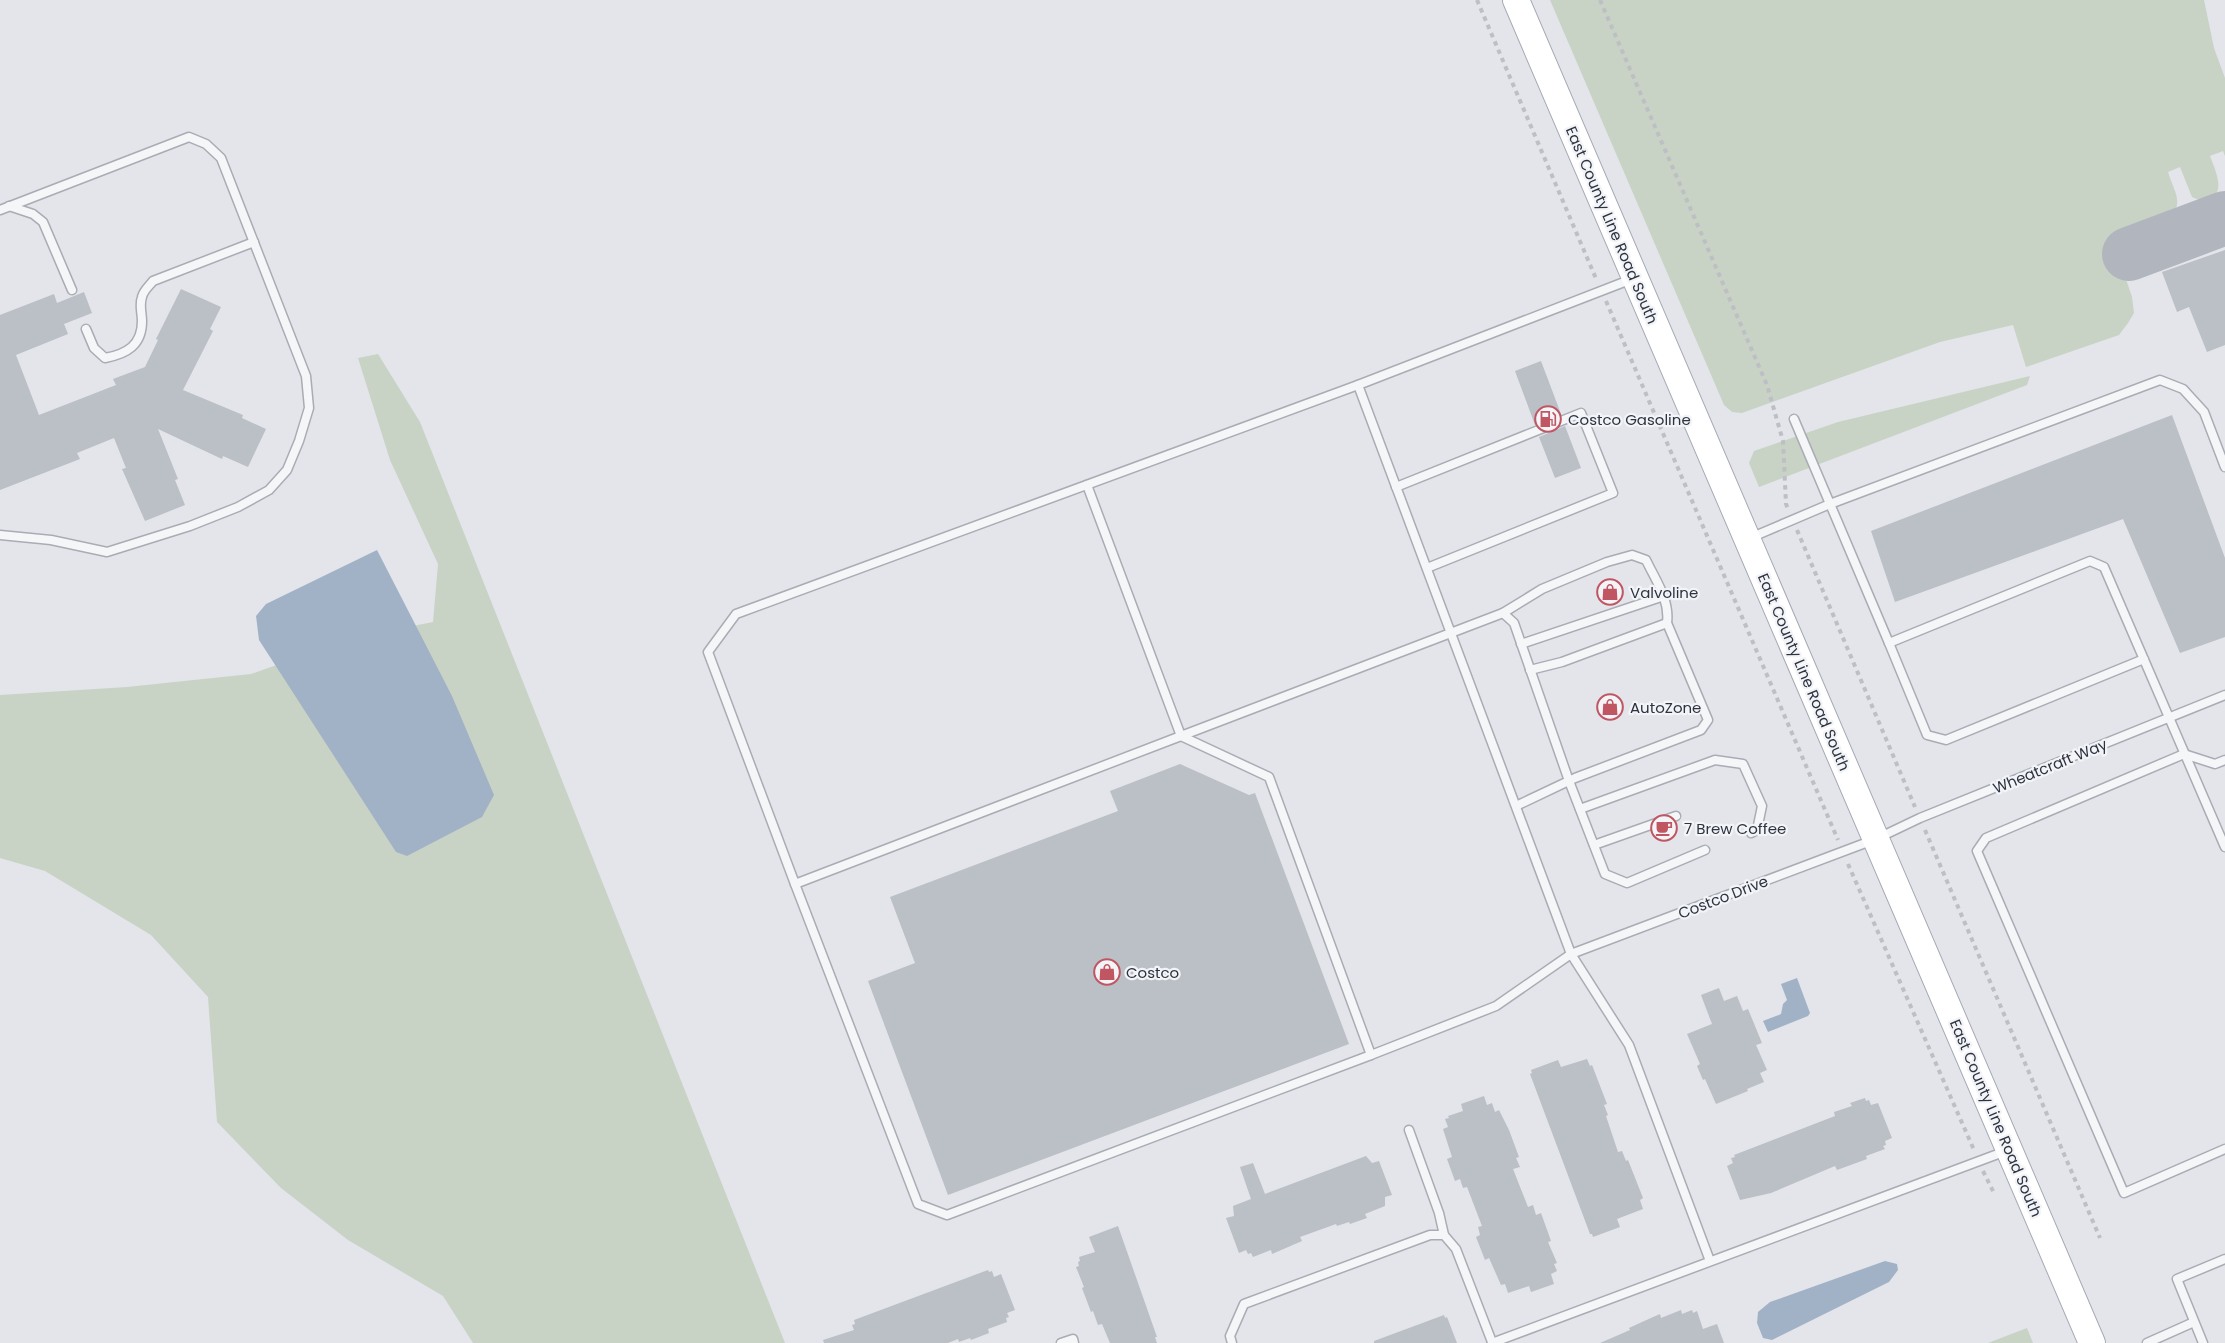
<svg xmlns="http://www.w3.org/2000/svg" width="2225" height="1343" font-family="Poppins,sans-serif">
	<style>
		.green { fill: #c8d3c5 }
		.water { fill: #a2b2c6 }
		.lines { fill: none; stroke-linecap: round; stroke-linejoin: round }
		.taxiway { stroke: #b0b5be; stroke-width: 54 }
		.building { fill: #bbbfc6 }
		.lane-casing { stroke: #a9acb4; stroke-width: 11 }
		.primary-casing { stroke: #a4aab4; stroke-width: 28 }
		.path { stroke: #bdbfc4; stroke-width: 4; stroke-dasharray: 4.5 4.5; stroke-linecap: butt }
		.lane { stroke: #f5f6f8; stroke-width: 8 }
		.primary { stroke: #fff; stroke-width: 26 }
		.labels { text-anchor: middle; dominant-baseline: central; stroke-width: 4.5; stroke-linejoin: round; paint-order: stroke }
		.street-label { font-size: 15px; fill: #2d3340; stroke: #f3f4f7 }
		.poi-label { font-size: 15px; fill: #2d3340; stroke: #f3f4f7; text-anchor: start }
	</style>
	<rect width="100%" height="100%" fill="#e3e5ea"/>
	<g class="green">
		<path d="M1550,0h654l10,48 11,30v78l-2,-5 -13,5c3,8 7,17 8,25 3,18 -13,23 -26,16l-12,-30 -12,5c5,18 18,32 0,46l-56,20 20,59 2,16 -6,10 -9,12 -93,32 -13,-42 -73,17 -198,71 -10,-1 -8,-7z"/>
		<path d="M378,354l42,68 365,921h-312l-30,-47 -95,-56 -67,-52 -64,-66 -9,-125 -57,-62 -106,-64 -45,-13v-163l127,-8 124,-13 102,-36 80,-16 5,-58 -48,-104 -32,-102z"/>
		<path d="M2030,376l-3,9 -268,102 -10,-24 5,-12 84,-29z"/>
		<path d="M2027,1328l6,15h-45z"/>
	</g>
	<g class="water">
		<path d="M377,550l75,146 42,99 -12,22 -75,39 -11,-4 -137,-212 -3,-24 10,-12z"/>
		<path d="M1797,978l13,35 -2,3 -40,16 -5,-11 18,-7 2,-10 4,-4 -6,-16z"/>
		<path d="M1885,1261l12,3 1,6 -9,12 -117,58 -9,-2 -6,-15 1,-11 12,-10z"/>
	</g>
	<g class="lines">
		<path class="taxiway" d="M2129,254l96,-36"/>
	</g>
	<g class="building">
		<path d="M2225,250v95l-18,7 -18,-45 -12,5 -15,-40z"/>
		<path d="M181,289l40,18 -11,22 3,2 -30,59 60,25 -1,3 24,11 -18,38 -25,-11 -1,3 -64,-30 20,50 -3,1 10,25 -40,16 -23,-52 4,-1 -12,-30 -37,15 3,6 -80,31v-175l54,-21 3,9 27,-11 8,21 -28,11 4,10 -52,21 23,60 77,-30 -3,-6 32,-12 13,-27 -2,-1z"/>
		<path d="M1541,361l20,53 -26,11 -20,-54z"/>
		<path d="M2172,415l53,143v79l-45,16 -57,-134 -228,83 -24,-71z"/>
		<path d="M1565,426l16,42 -26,10 -16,-41z"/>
		<path d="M1180,764l69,31 6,-2 94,251 -401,151 -80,-214 47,-18 -25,-66 228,-86 -8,-20z"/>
		<path d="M1719,988l5,13 13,-5 6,15 5,-2 14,34 -6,2 11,25 -7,3 4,9 -17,7 1,2 -32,13 -11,-25 -2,1 -6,-14 3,-2 -13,-30 25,-10 -11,-29z"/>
		<path d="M1587,1059l3,7 2,-1 15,39 -3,1 4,10 -2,1 12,36 4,-1 4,10 2,-1 15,38 -3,2 3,9 -26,10 3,8 -27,10 -1,-3h-2l-60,-160 2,-1 -1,-3 27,-10 3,7z"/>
		<path d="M1484,1096l3,9 5,-2 3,9 4,-2 10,20 10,27 -3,1 4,9 -7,2 15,38 5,-2 3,10 5,-2 10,28 -3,1 9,21 -3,1 3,7 -6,3 3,10 -23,8 -2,-6 -21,7 -3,-9 -4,1 -12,-27 -4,2 -9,-23 4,-2 -2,-8 4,-1 -15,-39 -4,1 -3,-9 -5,2 -8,-22 5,-2 -9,-28 5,-2 -3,-8 4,-1 -1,-2 15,-5 -2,-7z"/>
		<path d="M1865,1098l1,3 3,-1 2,5 7,-2 14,35 -7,3 1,4 -3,1 2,3 -19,7 1,3 -30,11 -2,-4 -64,27 -31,7 -13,-34 6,-3 -2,-5 4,-1 -1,-2 101,-39 -1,-4 18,-6 -2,-3z"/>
		<path d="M1366,1156l6,7 7,-2 13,34 -7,2v9l-20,8 2,4 -17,6 -1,-2 -12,4 -1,-2 -36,13 2,4 -30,13 -1,-4 -18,7 -2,-4 -3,1 -2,-4 -7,3 -13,-35 8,-2 -1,-10 18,-7 -11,-32 13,-4 12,31z"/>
		<path d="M1118,1226l39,111h-2l2,6h-47l-8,-19 -4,1 -5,-14 -2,1 -9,-24 2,-1 -8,-20 3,-1 -1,-4 2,-1 -1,-4 16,-5 -6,-15z"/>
		<path d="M988,1270l1,2 3,-1 2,6 7,-3 14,36 -8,3 2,4 -3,1 1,4 -19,7 1,4 -18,7 -1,-2 -11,4 -1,-3 -10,4h-124l-1,-3 31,-10 -2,-5 3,-1 -1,-4z"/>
		<path d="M1681,1310l1,4 10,-4 1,3 4,-2 6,18 14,-5 7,19h-124l30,-13 -1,-2 13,-6 18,-8 1,4z"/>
		<path d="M1444,1315l1,3 2,-1 10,26h-83v-2z"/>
	</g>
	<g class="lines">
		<g class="lane-casing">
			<g id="lane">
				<path d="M9,206l24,8 10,8 29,68"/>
				<path d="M0,210l189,-73 17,7 15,14 85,218 3,32 -10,33 -12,29 -18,20 -31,17 -48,19 -83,26 -56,-12 -51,-5"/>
				<path d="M1632,279l-274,106 213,569 58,91 81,216"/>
				<path d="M86,329l8,19 11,10c22,-4 37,-13 37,-37 0,-8 -3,-16 0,-24 1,-6 7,-11 11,-16l101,-39"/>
				<path d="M1358,385l-622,229 -28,38 87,232 386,-148 88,41 102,278 125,-49 75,-52 305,-115 44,-21 305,-123"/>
				<path d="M1794,419l95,224"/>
				<path d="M1087,485l94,251 322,-123 11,10 55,158 36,93 22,9 78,-33"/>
				<path d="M1396,487l185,-74 32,80 -186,75"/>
				<path d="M1750,538l80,-34 330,-124 23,9 21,23 21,55"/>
				<path d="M1503,613l39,-24 65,-27 25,-7 14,5c10,21 24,40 21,63l41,97 -7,10 -126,48 -59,28"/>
				<path d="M1521,644l143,-48"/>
				<path d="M2144,659l-198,81 -19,-5 -38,-92 201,-82 14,6 121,280"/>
				<path d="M1530,670l32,-8 105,-39"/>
				<path d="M2225,760l-10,4 -31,-10 -198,84 -9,13 147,342 101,-44"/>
				<path d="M1580,809l135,-49 28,4 19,42 -5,24 -6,3"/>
				<path d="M1594,845l82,-29"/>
				<path d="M795,884l123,320 29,11 424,-160"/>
				<path d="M1409,1130l30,83 5,22"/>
				<path d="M1061,1343l12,-4 1,4"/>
				<path d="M1232,1343l-2,-7 14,-32 186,-69h14l12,14 36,93"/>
				<path d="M1492,1343l514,-192"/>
				<path d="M2147,1343l47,-21"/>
				<path d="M2203,1343l-26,-64 48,-20"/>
			</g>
		</g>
		<g class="primary-casing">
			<path id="primary" d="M1516,0l576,1343"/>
		</g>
		<g class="path">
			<path d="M1477,0l120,281"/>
			<path d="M1600,0l167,385 16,56 3,63 2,5"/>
			<path d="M1606,301l232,539"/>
			<path d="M1797,530l118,277"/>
			<path d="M1925,830l175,408"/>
			<path d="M1848,864l126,286"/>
			<path d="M1983,1171l11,22"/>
		</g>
		<use href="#lane" class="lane"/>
		<use href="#primary" class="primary"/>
	</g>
	<defs>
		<g id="fuel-ring" transform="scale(1.35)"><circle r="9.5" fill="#f3f4f7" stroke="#c15663" stroke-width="1.5"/><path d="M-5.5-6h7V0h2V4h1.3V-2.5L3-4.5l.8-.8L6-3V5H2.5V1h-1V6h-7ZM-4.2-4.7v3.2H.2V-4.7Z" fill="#c15663"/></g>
		<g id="shop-ring" transform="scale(1.35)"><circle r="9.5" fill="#f3f4f7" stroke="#c15663" stroke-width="1.5"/><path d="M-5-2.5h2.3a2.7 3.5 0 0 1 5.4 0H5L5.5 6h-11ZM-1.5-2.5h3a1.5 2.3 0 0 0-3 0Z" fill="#c15663"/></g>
		<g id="cafe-ring" transform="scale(1.35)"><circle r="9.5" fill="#f3f4f7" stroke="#c15663" stroke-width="1.5"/><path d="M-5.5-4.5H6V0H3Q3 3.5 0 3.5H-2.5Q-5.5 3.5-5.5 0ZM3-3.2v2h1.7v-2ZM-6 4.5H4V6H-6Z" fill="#c15663"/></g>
	</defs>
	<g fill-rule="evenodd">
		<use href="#fuel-ring" x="1548" y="419"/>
		<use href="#shop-ring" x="1610" y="592"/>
		<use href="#shop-ring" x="1610" y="707"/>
		<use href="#cafe-ring" x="1664" y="828"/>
		<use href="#shop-ring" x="1107" y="972"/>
	</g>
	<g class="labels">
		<g class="street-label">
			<text transform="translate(1612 225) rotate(67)">East County Line Road South</text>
			<text transform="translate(1804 672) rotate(67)">East County Line Road South</text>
			<text transform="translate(2050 766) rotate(-22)">Wheatcraft Way</text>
			<text transform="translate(1723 897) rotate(-21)">Costco Drive</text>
			<text transform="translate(1996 1118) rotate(67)">East County Line Road South</text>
		</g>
		<g class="poi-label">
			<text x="1568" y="419">Costco Gasoline</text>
			<text x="1630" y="592">Valvoline</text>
			<text x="1630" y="707">AutoZone</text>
			<text x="1684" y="828">7 Brew Coffee</text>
			<text x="1126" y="972">Costco</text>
		</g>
	</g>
</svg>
